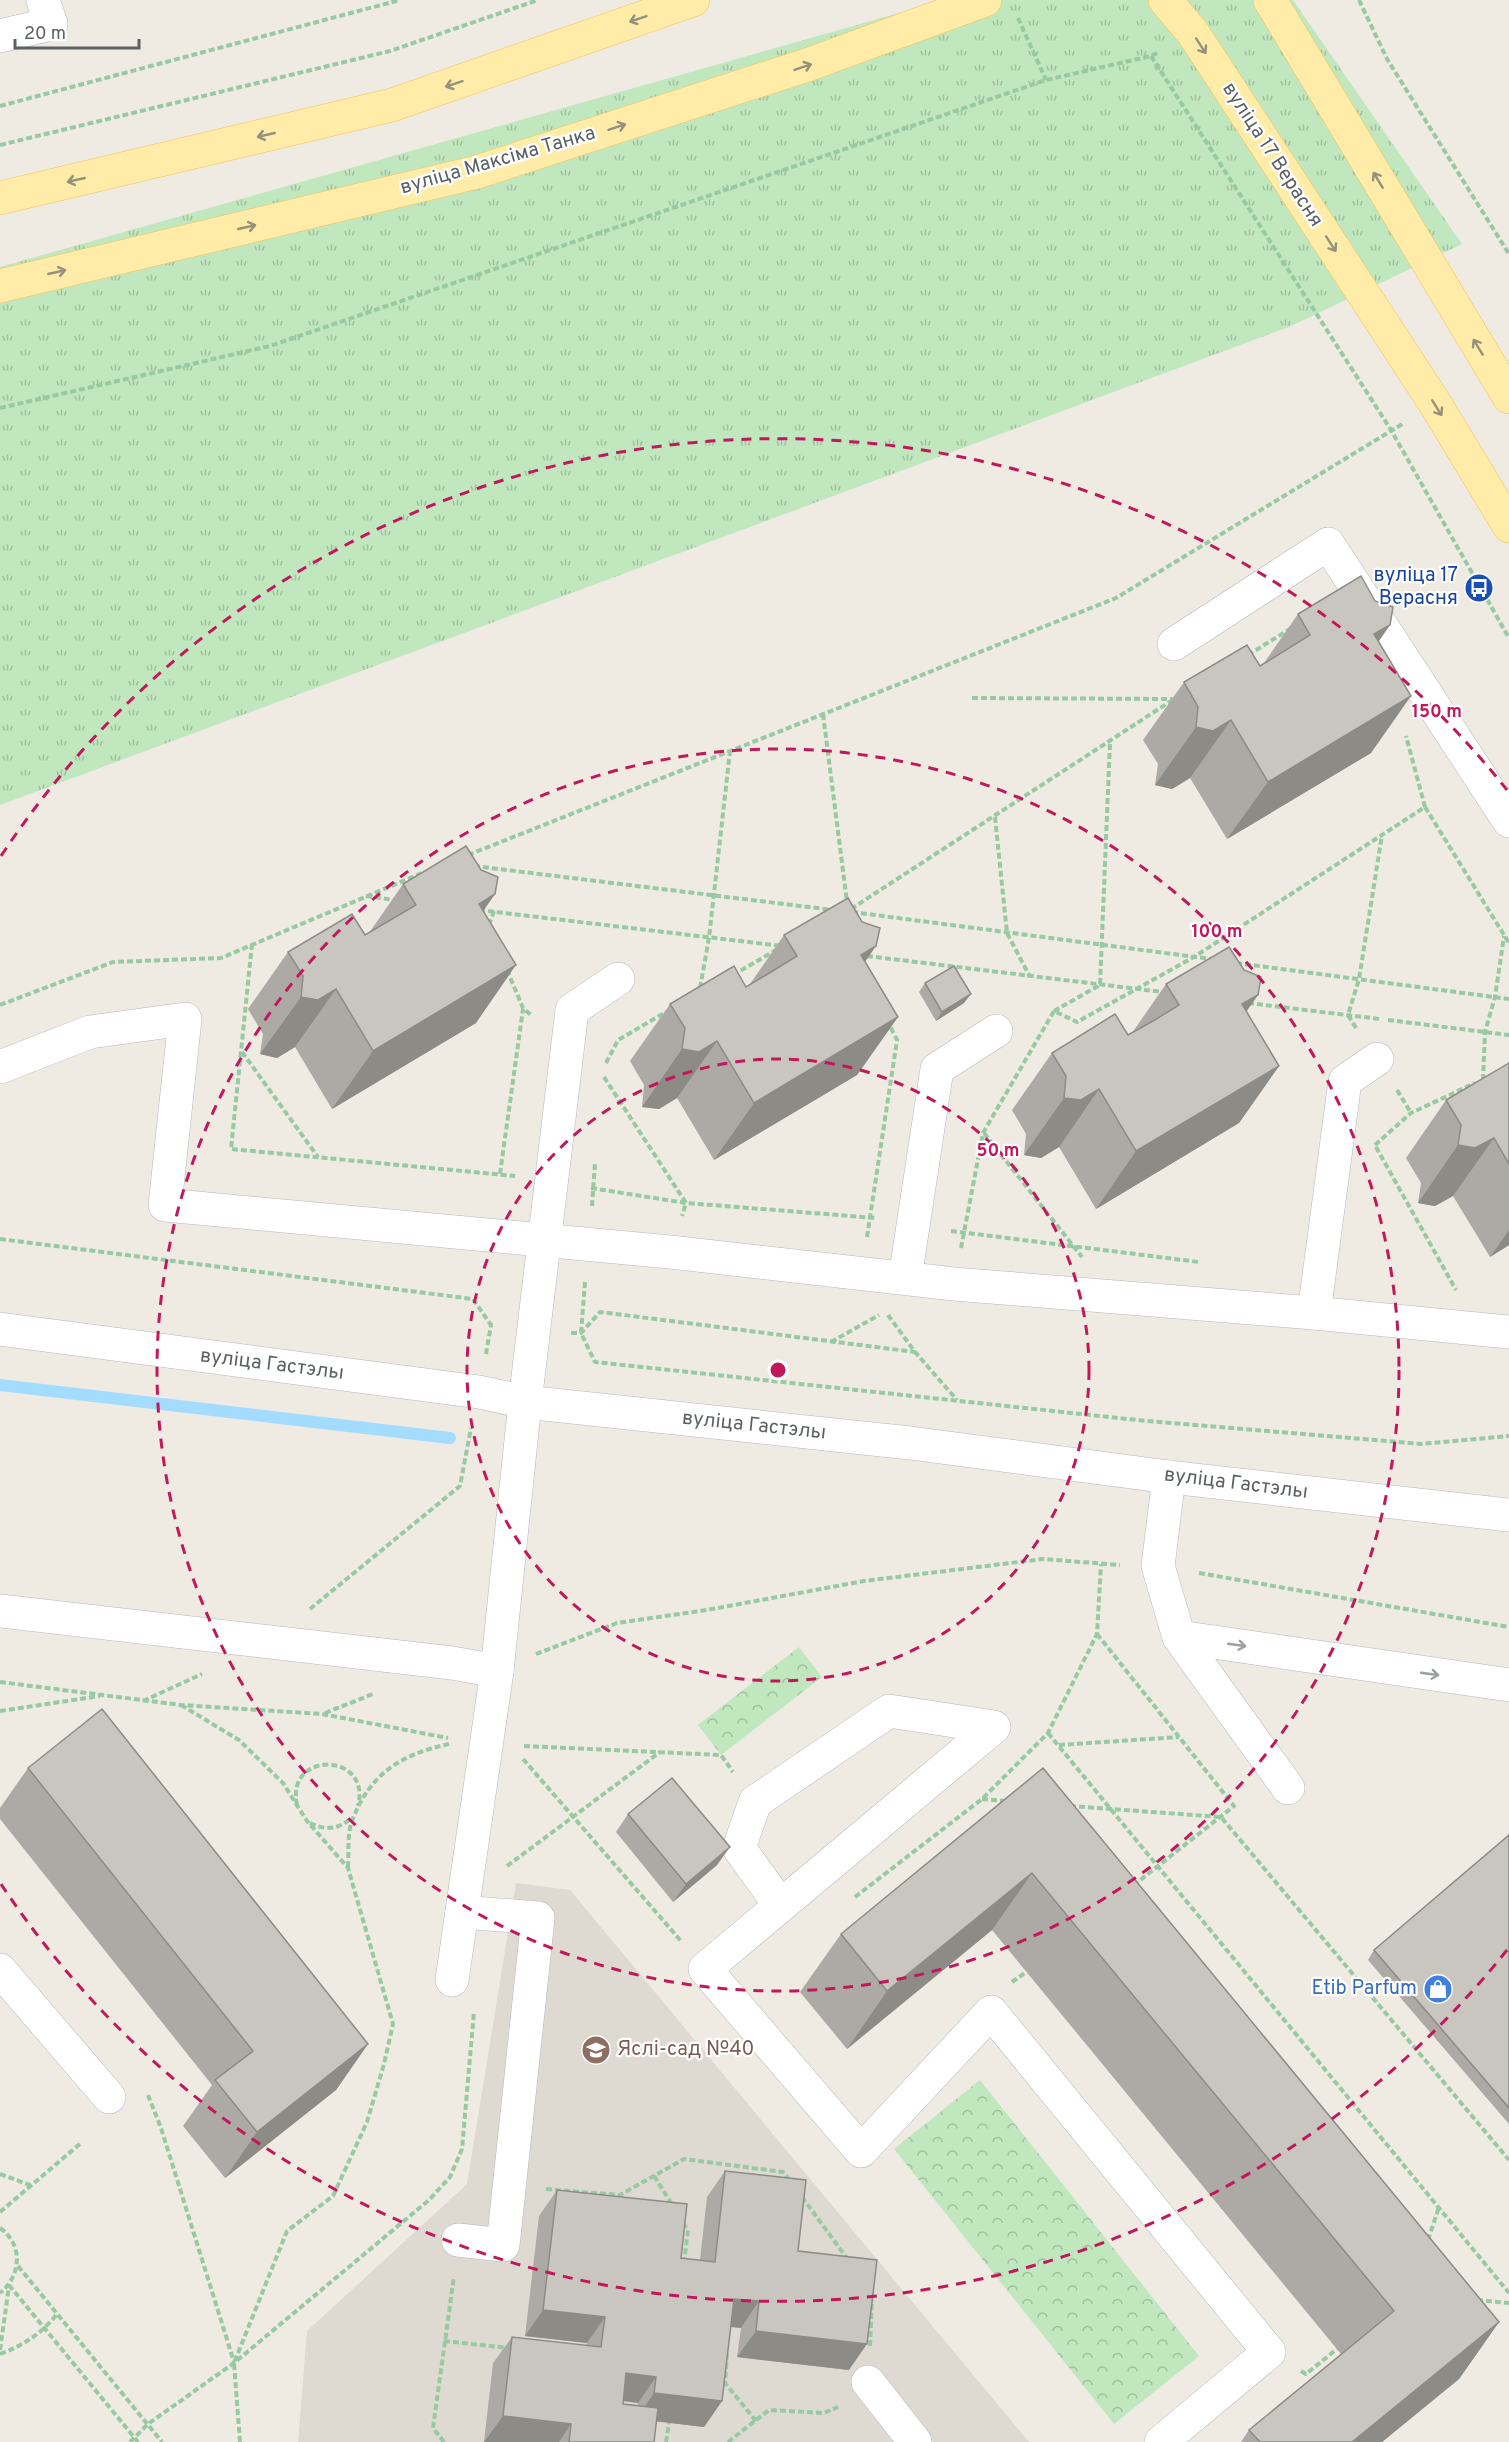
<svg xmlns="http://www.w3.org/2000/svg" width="1509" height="2442" font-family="Overpass,sans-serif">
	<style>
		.education { fill: #dfdad1 }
		.grass { fill: url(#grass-tufts) }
		.park { fill: url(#park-crowns) }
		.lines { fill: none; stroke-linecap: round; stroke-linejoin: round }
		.stream { stroke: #a3dcff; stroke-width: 12 }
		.minor-casing { stroke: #b4b7bb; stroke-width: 34 }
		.major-casing { stroke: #f6c154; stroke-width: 34 }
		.path { stroke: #97c9a3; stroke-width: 4; stroke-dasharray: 6 3; stroke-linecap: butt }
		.minor { stroke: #fff; stroke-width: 33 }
		.major { stroke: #ffeca8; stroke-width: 33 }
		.wall { fill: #adaaa5; fill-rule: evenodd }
		.shaded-wall { fill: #8d8b86 }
		.building { fill: #c9c6c0; stroke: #8d8b86; stroke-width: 1.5 }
		.oneway { stroke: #94917c }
		.oneway2 { stroke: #9da0a2 }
		.ring { fill: none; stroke: #c2185b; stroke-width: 3; stroke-dasharray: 10 8 }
		.labels { text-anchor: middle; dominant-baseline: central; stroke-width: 4.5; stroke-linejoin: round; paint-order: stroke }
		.street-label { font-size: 20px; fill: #5b6064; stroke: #fff }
		.transit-label { font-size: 20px; fill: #164399; stroke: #fff; text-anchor: end }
		.shop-label { font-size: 20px; fill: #366cbe; stroke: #fff; text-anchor: end }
		.education-label { font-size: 20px; fill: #785e54; stroke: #fff; text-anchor: start }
		.centre { fill: #c2185b; stroke: #fff; stroke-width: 3 }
		.ring-label { font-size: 18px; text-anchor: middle; font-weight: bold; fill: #c2185b; stroke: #fff; stroke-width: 4.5; stroke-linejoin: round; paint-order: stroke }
	</style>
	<defs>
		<pattern id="grass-tufts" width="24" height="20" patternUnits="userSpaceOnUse" patternTransform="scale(1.5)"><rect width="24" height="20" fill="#c1e7bf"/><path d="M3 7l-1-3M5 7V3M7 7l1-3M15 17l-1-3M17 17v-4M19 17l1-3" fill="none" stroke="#a0bf9f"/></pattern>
		<pattern id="park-crowns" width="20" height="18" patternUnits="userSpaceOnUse" patternTransform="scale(1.5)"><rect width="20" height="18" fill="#c1e7bf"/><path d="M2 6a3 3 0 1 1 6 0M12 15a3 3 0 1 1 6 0" fill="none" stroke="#a0bf9f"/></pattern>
	</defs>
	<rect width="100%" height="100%" fill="#efebe3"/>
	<path class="education" d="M516,1883l54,7 459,552h-731l9,-111 160,-147z"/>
	<path class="grass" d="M945,0h348l169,244 -173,83 -1289,478v-538z"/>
	<g class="park">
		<path d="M799,1647l23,30 -101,78 -23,-30z"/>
		<path d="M980,2080l219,276 -85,68 -220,-275z"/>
	</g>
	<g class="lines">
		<path class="stream" d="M0,1385l450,53"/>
		<g class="minor-casing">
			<g id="minor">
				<path d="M0,36l51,-12 -8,-24"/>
				<path d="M1174,644l154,-100 181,277"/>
				<path d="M0,1067l90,-35 95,-13 -20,186 505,47 284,32 360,29 195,19"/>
				<path d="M905,1278l32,-209 59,-38"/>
				<path d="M1314,1313l31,-232 32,-22"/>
				<path d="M0,1329l479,63 46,10 385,41 259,34 340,38"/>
				<path d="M1169,1477l-11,89 21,71 109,151"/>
				<path d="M0,1611l452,52 45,8 28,-269 47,-392 46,-31"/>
				<path d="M1179,1637l330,48"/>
				<path d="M780,1905l-41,-57 16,-46 134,-91 105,16 -289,242 156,182 130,-139 278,340 -108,90"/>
				<path d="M0,1970l109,127"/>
				<path d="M452,1980l45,-309"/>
				<path d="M458,2240l45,5 35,-327 -76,-6"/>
				<path d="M868,2382l47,60"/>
			</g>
		</g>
		<g class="major-casing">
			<g id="major">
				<path d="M1165,0l28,33 243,372 73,121"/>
				<path d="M1270,0l239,397"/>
				<path d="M0,198l392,-93 301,-105"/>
				<path d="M0,286l477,-114 330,-107 178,-65"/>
			</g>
		</g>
		<g class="path">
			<path d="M1359,0l28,59 122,195"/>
			<path d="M1018,18l28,62"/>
			<path d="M1151,56l240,374 118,208"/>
			<path d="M0,106l400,-106"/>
			<path d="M0,145l390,-94 148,-51"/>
			<path d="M0,408l270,-62 776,-266 105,-24 8,-4"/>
			<path d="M1248,655l42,-26"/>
			<path d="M972,698l201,1"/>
			<path d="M823,714l24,188"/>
			<path d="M1425,807l84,136"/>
			<path d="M995,817l12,116 23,44"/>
			<path d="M468,855l648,-257 288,-175"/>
			<path d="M474,866l359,44"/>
			<path d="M366,896l28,4"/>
			<path d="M851,909l323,-210"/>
			<path d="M479,910l303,36"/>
			<path d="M852,912l359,47"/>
			<path d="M489,925l5,-14"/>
			<path d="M252,944l-21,205 284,27"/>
			<path d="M867,956l296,36"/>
			<path d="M1236,963l273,36"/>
			<path d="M507,970l16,38 9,8"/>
			<path d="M733,975l43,-25"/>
			<path d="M700,988l9,-50 21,-187"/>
			<path d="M1248,1003l132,16"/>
			<path d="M0,1005l113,-43 108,-4 201,-85"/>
			<path d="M1054,1011l46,-26 10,-243"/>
			<path d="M1388,1020l121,15"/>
			<path d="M1356,1028l-8,-13 11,-36 23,-144"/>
			<path d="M242,1052l76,105"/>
			<path d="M606,1063l12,-23 48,-28"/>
			<path d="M604,1077l82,126 -4,13"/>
			<path d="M1483,1080l2,-48 10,-35 9,-61"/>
			<path d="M1397,1090l14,23"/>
			<path d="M984,1133l98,124"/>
			<path d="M1375,1145l36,-32 64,-30"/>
			<path d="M1376,1147l80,143"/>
			<path d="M500,1174l23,-165"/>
			<path d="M591,1188l95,15 190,15"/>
			<path d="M592,1206l3,-43"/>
			<path d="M951,1231l248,31"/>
			<path d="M867,1237l30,-197 -8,-16"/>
			<path d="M0,1239l473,60 18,26 4,1"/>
			<path d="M961,1248l22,-115 71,-122 23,11 117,-65 231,-150 -19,-71"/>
			<path d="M585,1282l-4,51 14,29 542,58 284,24 88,-8"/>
			<path d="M888,1315l27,37 42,48"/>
			<path d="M571,1333h10l19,-21 315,40"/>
			<path d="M831,1342l48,-27"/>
			<path d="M486,1354l5,-29"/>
			<path d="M1199,1573l310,54"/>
			<path d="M310,1609l150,-123 11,-58"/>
			<path d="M1097,1634l137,172 -100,79"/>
			<path d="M536,1654l81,-31 90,-13 157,-29 179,-22 77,6"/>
			<path d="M0,1682l181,23 141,9 126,24"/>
			<path d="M143,1701l59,-27"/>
			<path d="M181,1705l58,35 44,43 24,38 41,47 45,156 -9,40 -17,58 -34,74 -46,35 -53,132 6,79"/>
			<path d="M0,1711l100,-15"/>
			<path d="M325,1713l48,-19"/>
			<path d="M1048,1733l461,560"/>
			<path d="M1059,1745l120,-8"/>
			<path d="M524,1746l197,9 12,17"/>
			<path d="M523,1759l158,182"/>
			<path d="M982,1799l24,2"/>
			<path d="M297,1805c-12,-55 75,-53 61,1"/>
			<path d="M1070,1806l151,11 288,343"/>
			<path d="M310,1823c14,7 28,7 40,-4"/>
			<path d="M507,1866l153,-114"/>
			<path d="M348,1867c1,-14 -1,-33 4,-46 18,-48 50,-67 97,-77"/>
			<path d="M855,1897l127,-98 66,-66 49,-99 4,-70"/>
			<path d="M1012,1982l14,-10"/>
			<path d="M148,2095l13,33 73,234"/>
			<path d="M0,2174l30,11"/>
			<path d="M654,2176l19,30"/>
			<path d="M546,2189l74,6 64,-36 99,13 7,9"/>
			<path d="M802,2197l47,64"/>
			<path d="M0,2212l81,-69"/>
			<path d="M683,2223l5,7 -4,32"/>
			<path d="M0,2228c24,17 21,48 0,65"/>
			<path d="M1428,2240l11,-33"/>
			<path d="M18,2266l144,176"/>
			<path d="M9,2285l129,157"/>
			<path d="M1477,2300l32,3"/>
			<path d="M444,2341l65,7"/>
			<path d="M870,2346l2,-46"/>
			<path d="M0,2350l9,-64"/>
			<path d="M0,2354c24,-9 41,-20 57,-40"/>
			<path d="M727,2354l-2,29 31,38"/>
			<path d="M1301,2371l5,3 31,-25"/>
			<path d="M130,2442l18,-18 86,-61 195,-163 21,-23 12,-28 12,-137"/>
			<path d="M444,2442l-11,-14 21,-152"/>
			<path d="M666,2442l3,-19"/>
			<path d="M728,2442l41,-32 55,3 14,-6"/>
		</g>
		<use href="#minor" class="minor"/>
		<use href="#major" class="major"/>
	</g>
	<g class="wall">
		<path d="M1298,614l81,27 -8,112 -144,86 -37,-61 -18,11 -17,-4 3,-21 -15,-24 41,-58 76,-16 4,-3z"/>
		<path d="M403,884l80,27 -7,112 -144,86 -37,-62 -18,11 -17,-4 3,-20 -15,-25 40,-57 77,-17 4,-2z"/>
		<path d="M784,935l81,27 33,55 -41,58 -143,85 -37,-62 -18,11 -17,-2 2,-22 -14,-24 40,-57 76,-17 4,-3z"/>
		<path d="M925,983l39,20 -28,18 -17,-29z"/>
		<path d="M1166,984l80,27 33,55 -40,57 -143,86 -37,-62 -18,11 -17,-3 2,-21 -14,-24 40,-57 76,-18 4,-2z"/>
		<path d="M1509,1063v182l-19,12 -37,-61 -18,10 -17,-3 3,-20 -15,-25 40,-58z"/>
		<path d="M28,1768l340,276 -32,46 -111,88 -42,-52 29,-41 -212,-266v-11z"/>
		<path d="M1043,1768l456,554 -40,57 -77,63h-141l8,-12 92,-76 -349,-424 -145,119 -47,-57 41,-58z"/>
		<path d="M628,1814l89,51 -44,37 -57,-70z"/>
		<path d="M1509,1835v289l-141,-164 6,-10z"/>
		<path d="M725,2171l73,80 51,119 -112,-13 4,-29 -10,-1 -9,74 -18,26 -48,-6 -2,21h-170l9,-79 19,-26 74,9 1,-3 -62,-7 14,-120 18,-26 124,68 19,2 7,-63zM623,2401l15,2 -1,3 -14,-2z"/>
	</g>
	<g class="shaded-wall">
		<path d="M1390,625l-40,58 24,-49z"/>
		<path d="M1411,696l-40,57 -144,86 41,-57z"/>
		<path d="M1231,720l-41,58 -18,11 -17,-4 41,-58z"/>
		<path d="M495,894l-40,58 24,-48z"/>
		<path d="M876,946l-40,58 25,-49z"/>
		<path d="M516,965l-40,58 -144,86 41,-58z"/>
		<path d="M336,989l-41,58 -18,11 -17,-4 41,-57z"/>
		<path d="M971,994l-7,9 -28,18 6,-9z"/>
		<path d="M1258,995l-40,57 24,-48z"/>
		<path d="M898,1017l-41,58 -143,85 40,-57z"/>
		<path d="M717,1041l-40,57 -18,11 -17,-2 40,-58z"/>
		<path d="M1279,1066l-40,57 -143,86 40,-58z"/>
		<path d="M1099,1089l-40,58 -18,11 -17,-3 40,-57z"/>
		<path d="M1494,1138l-41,58 -18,10 -17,-3 40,-58z"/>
		<path d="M1509,1230v15l-19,12z"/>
		<path d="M730,1847l-13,18 -44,37 13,-18z"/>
		<path d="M1032,1873l-40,57 -145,119 40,-58z"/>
		<path d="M368,2044l-32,46 -111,88 32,-46z"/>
		<path d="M734,2299l25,2 -18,27 -25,-3z"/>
		<path d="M543,2310l62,7 -18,26 -62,-7z"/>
		<path d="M1499,2322l-40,57 -77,63h-30z"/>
		<path d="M756,2331l111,13 -18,26 -112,-13z"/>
		<path d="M626,2373l30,4 -18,26 -30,-4z"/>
		<path d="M654,2393l68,8 -18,26 -68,-8z"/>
		<path d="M503,2416l68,8 -12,18h-75z"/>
	</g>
	<g class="building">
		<path d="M1361,576l14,25 18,6 -3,18 -16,9 37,62 -143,86 -37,-62 -18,11 -17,-4 2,-20 -14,-25 63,-37 13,21 50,-31 -12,-21z"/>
		<path d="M466,846l15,24 17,7 -3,17 -16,10 37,61 -143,86 -37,-62 -18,11 -17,-3 2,-21 -15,-24 64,-38 13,21 51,-30 -13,-21z"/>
		<path d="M848,898l14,24 18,6 -4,18 -15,9 37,62 -144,86 -37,-62 -18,11 -17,-3 3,-21 -15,-24 64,-38 12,21 25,-15 26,-16 -13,-21z"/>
		<path d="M1229,947l15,23 17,7 -3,18 -16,9 37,62 -143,85 -37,-62 -18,11 -17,-2 2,-22 -14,-23 63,-39 13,21 25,-14 26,-16 -13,-21z"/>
		<path d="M954,966l17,28 -29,18 -17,-29z"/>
		<path d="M1509,1063v101l-15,-26 -19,10 -17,-3 3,-20 -15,-25z"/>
		<path d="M102,1709l266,335 -111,88 -42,-52 38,-29 -225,-283z"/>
		<path d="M1043,1768l456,554 -147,120h-92l-11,-12 145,-119 -362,-438 -145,118 -46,-57z"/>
		<path d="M672,1778l58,69 -44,37 -58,-70z"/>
		<path d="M1509,1835v273l-135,-158z"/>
		<path d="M725,2171l81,9 -8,71 79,9 -10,84 -111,-13 3,-30 -25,-2 -12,102 -68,-8 2,-16 -30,-4 -3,31 35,4 -4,34h-85l2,-18 -68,-8 9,-79 89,10 4,-30 -62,-7 14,-120 130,14 -6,54 34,4z"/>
	</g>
	<defs><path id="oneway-shaft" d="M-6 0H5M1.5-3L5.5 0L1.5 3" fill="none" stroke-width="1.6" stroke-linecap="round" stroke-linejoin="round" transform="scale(1.5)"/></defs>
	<g class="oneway">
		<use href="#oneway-shaft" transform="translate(638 19) rotate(161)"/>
		<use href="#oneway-shaft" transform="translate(1201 46) rotate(57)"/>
		<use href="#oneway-shaft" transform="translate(803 67) rotate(-19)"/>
		<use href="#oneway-shaft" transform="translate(454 84) rotate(161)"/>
		<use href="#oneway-shaft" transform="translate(617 127) rotate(-18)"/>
		<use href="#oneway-shaft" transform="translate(266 135) rotate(167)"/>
		<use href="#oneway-shaft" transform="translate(76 180) rotate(167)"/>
		<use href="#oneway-shaft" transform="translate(1378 180) rotate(-121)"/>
		<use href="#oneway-shaft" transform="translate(247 227) rotate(-13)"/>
		<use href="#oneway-shaft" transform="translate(1331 244) rotate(57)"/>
		<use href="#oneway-shaft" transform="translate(57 272) rotate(-13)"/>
		<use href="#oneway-shaft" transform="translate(1478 347) rotate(-121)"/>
		<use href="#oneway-shaft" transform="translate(1437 408) rotate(58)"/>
	</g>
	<g class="oneway2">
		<use href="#oneway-shaft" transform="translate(1237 1645) rotate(8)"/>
		<use href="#oneway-shaft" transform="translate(1430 1674) rotate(8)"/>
	</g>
	<g class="ring">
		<circle cx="778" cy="1370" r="311"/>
		<circle cx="778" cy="1370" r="621"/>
		<path d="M1507 1950A932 932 0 0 1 1 1884M1 856A932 932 0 0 1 1507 790"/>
	</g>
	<defs>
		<g id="bus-disc" transform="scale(1.5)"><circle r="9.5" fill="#1a4fb4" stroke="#fff"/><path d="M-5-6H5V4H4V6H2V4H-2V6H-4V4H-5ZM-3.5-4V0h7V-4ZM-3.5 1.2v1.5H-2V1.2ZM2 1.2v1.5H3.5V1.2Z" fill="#fff"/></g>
		<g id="shop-disc" transform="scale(1.5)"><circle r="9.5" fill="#3f7fe0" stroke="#fff"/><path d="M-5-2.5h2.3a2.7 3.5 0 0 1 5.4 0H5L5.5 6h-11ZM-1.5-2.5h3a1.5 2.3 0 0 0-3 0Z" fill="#fff"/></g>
		<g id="school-disc" transform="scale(1.5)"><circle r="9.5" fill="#8d6e63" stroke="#fff"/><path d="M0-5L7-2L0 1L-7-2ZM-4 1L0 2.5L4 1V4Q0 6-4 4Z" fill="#fff"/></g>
	</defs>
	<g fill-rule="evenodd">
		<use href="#bus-disc" x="1479" y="588"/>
		<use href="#shop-disc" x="1438" y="1989"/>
		<use href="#school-disc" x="596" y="2050"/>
	</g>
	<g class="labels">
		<g class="street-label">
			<text transform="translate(1272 155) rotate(57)">вуліца 17 Верасня</text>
			<text transform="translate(498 161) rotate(-16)">вуліца Максіма Танка</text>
			<text transform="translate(272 1365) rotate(7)">вуліца Гастэлы</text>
			<text transform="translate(754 1426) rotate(6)">вуліца Гастэлы</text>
			<text transform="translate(1236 1484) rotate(7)">вуліца Гастэлы</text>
		</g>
		<g class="transit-label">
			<text x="1458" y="576">вуліца 17<tspan x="1458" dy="23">Верасня</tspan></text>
		</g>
		<g class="shop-label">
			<text x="1417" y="1989">Etib Parfum</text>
		</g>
		<g class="education-label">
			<text x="617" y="2050">Яслі-сад №40</text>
		</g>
	</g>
	<circle cx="778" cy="1370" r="9" class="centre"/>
	<g class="ring-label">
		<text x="1437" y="717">150 m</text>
		<text x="1217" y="937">100 m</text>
		<text x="998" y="1156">50 m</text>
	</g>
	<path d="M15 39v9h124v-9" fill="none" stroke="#5b6064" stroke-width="3"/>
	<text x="24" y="39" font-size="18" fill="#5b6064" stroke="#ffffff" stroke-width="4.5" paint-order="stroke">20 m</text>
</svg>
